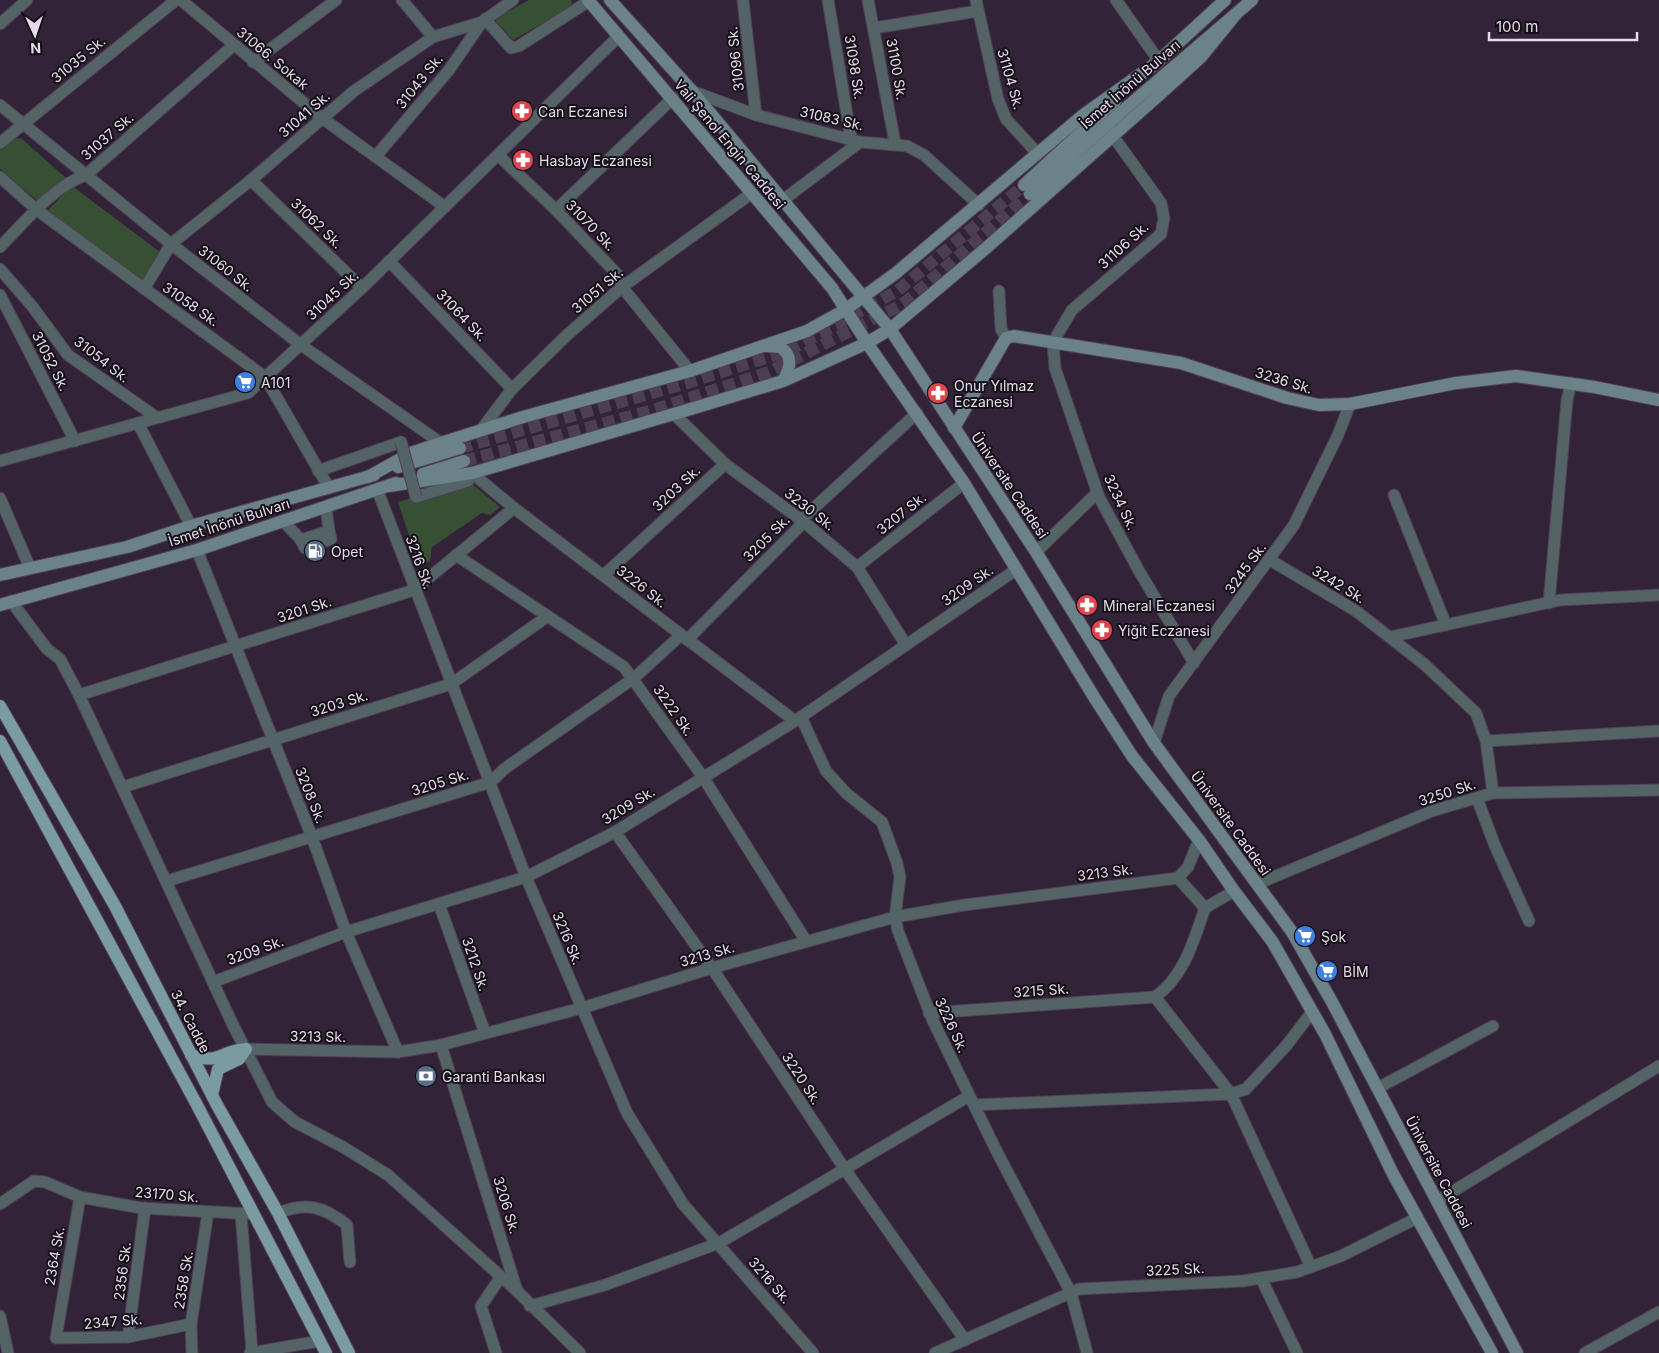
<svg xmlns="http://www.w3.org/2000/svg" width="1659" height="1353" font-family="Inter,sans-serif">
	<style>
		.green { fill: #375034 }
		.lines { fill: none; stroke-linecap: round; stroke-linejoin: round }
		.secondary-tunnel { stroke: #4d3f53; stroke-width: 12; stroke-dasharray: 12 6; stroke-linecap: butt }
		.street-casing { stroke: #4f4055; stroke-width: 13 }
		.secondary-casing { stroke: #4f4055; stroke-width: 14 }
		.primary-casing { stroke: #4f4055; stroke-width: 14 }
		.street { stroke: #536366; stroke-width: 11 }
		.secondary { stroke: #6a8288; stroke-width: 12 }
		.primary { stroke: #7b9ba2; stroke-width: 12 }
		.street-bridge-casing { stroke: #4f4055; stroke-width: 13; stroke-linecap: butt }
		.street-bridge { stroke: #536366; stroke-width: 11 }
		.labels { text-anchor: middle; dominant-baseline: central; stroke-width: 4; stroke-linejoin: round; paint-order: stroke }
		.street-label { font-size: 14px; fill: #e5dbe9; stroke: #161019 }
		.poi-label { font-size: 14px; fill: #e5dbe9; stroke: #161019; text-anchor: start }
	</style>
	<rect width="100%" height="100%" fill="#322339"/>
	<g class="green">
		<path d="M529,0h42l1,3 -4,6 -55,31 -17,-19 1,-4z"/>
		<path d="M15,138l7,1 45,40 -27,24 -40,-34v-19z"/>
		<path d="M72,186l88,66 -18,30 -94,-72z"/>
		<path d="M468,481l32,26 -10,8 -8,-2 -50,34 -2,14 -11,5 -21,-64z"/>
	</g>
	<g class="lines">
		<g class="secondary-tunnel">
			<path d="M460,448l227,-65 101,-32 109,-60 127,-106"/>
			<path d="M464,461l189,-51 116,-38 134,-68 127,-110"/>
		</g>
		<g class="street-casing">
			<g id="street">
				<path d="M181,0l141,118 123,89"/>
				<path d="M402,0l31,37"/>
				<path d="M743,0l13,115"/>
				<path d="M828,0l23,139"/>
				<path d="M868,0l27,143"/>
				<path d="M976,0l22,99 8,20 32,35"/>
				<path d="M1116,0l43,61"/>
				<path d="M485,19l26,29 8,-2 70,-45"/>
				<path d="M0,24l27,-24"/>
				<path d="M874,28l104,-17"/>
				<path d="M253,62l83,-62"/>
				<path d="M692,91l64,24 104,27 47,4 17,9 55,50"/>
				<path d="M0,105l171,139 130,101 140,98"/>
				<path d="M1113,136l48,67 3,15 -3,16 -89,76 -19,32 2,26 44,129 40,74 55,92"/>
				<path d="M0,143l176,-143"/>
				<path d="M498,155l58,55 61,64 5,13 68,84"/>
				<path d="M376,156l73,-86 33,-48"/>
				<path d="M0,177l37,33 228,167 64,111"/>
				<path d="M251,180l111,108"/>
				<path d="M783,200l77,-58"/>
				<path d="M556,210l117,-112"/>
				<path d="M0,247c23,-23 54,-62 86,-72l148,-130"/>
				<path d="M389,261l123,128"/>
				<path d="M0,269l32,37 36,49 88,62"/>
				<path d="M144,289l27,-45 80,-64 103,-89 79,-54 49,-15 31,-22"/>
				<path d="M999,291l2,38 5,9"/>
				<path d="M0,295l75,146"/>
				<path d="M674,414l51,50 79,58 53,45 49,78"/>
				<path d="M138,423l53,103"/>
				<path d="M481,430l31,-41 55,-54 55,-48 130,-94"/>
				<path d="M0,461l248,-68 114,-105 257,-252"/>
				<path d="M318,471l83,-29"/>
				<path d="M472,473l42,35 281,213"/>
				<path d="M377,489l149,388 101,236 56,91 130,149"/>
				<path d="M1394,495l52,130"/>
				<path d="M416,497l52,-16"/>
				<path d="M0,498l30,70"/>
				<path d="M801,520l116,-107"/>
				<path d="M283,521l18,19 4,8 26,-9 -2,-8"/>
				<path d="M301,540l28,-9 -3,-24"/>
				<path d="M197,550l115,287 34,95 52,120"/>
				<path d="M1036,552l61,-59"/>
				<path d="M456,555l168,112 79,110 103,164"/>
				<path d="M1270,560l86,51 68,53 52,49 10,28 7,52"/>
				<path d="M857,567l107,-84"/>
				<path d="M604,575l121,-111"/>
				<path d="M11,601l36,48 13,10 19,36 153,328 40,79 23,20 48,25 45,28 129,116"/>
				<path d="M1549,603l18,-203 4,-17"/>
				<path d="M1390,637l170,-37 99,-5"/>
				<path d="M687,640l117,-118"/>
				<path d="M79,695l335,-105 100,-82"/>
				<path d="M801,717l25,54 20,22 36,29 15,41 3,14 -5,40 3,14 35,90 63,129 75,143 16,60"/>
				<path d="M1486,741l173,-10"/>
				<path d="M1154,743l15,-47 125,-171 44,-90 12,-31"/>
				<path d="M123,787l328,-103 97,-68"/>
				<path d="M1477,798l18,48 34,75"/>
				<path d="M615,832l97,136 132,200 121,172"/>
				<path d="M1178,878l10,-11 11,-27"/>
				<path d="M1178,878l27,30"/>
				<path d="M167,881l324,-99 13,-13 130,-91 47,-43"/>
				<path d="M1257,884l175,-73 61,-18 166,-3"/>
				<path d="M439,904l46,129"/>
				<path d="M213,982l133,-50 180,-55 89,-45 180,-111 222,-152"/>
				<path d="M1155,997l76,97 80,173"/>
				<path d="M1155,997c29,-20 39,-57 50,-89l29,-17"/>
				<path d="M929,1013l226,-16"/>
				<path d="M441,1045l76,246 63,62"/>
				<path d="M246,1049l152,3 43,-7 141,-37 130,-40 183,-51 69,-12 214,-27"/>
				<path d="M1378,1088l115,-62"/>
				<path d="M974,1105l257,-11 15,-5 40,-43 26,-34"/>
				<path d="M80,1197l-24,141 72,-1 63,-13"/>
				<path d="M1437,1201l222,-135"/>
				<path d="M0,1204l34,-23 11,1 35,15 61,11 112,6"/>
				<path d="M278,1213c28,-11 45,-7 69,12l3,37"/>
				<path d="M241,1214l11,138"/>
				<path d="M1261,1278l36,75"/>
				<path d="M530,1306l75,-21 114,-42 250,-147"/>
				<path d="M0,1316l8,37"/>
				<path d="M128,1337l17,-129"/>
				<path d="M192,1353l-1,-29 17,-112"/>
				<path d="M250,1353l70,-12"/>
				<path d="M496,1353l-15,-47 19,-28"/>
				<path d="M935,1353l144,-64 164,-8 54,-9 44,-16 76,-38"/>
				<path d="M1585,1353l74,-41"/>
			</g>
		</g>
		<g class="secondary-casing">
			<g id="secondary">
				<path d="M588,0l244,288 35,55 97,140 130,214 38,59 67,84 35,51 38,50 53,93 68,140 99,179"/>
				<path d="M610,0l82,91 198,238 146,223 118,191 138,189 40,70 185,351"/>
				<path d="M1153,66l72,-66"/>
				<path d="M1024,185l91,-84"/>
				<path d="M1030,194l97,-87 125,-107"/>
				<path d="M767,346l13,1c14,9 10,22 3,34"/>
				<path d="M954,428l52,-90 8,-2 167,27 106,35 32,7 31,-1 106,-21 60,-7 78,11 65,13"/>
				<path d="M398,467l62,-19"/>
				<path d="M423,474l41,-13"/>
				<path d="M368,477l43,-24 30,-10 82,-26 167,-46 117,-40 38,-21 51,-37 186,-157 77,-55"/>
				<path d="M389,486l83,-13 212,-62 99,-30 84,-38 23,-14 95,-80 174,-154 42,-38 35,-43"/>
				<path d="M0,575l127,-28 64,-21 183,-51"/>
				<path d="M0,605l197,-55 199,-67"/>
			</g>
		</g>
		<g class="primary-casing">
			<g id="primary">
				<path d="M0,706l115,200 102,199 61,108 71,140"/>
				<path d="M0,741l197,364 129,248"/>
				<path d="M191,1055c30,10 28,-4 55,-6l-7,10 -21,10 -6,26"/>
			</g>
		</g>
		<use href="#street" class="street"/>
		<use href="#secondary" class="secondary"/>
		<use href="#primary" class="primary"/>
		<g class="street-bridge-casing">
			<path id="street-bridge" d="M401,442l15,55"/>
		</g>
		<use href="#street-bridge" class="street-bridge"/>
	</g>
	<defs>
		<g id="pharmacy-disc" transform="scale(1.125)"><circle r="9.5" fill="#e0444e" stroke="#161019"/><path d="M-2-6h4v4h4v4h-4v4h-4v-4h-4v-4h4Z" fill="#fff"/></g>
		<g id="supermarket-disc" transform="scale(1.125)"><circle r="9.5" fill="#3f7fe0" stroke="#161019"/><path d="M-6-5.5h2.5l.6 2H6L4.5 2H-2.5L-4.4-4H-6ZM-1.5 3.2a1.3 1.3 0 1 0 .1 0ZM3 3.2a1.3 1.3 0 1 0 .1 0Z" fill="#fff"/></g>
		<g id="fuel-disc" transform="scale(1.125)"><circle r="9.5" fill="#5c6f8a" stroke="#161019"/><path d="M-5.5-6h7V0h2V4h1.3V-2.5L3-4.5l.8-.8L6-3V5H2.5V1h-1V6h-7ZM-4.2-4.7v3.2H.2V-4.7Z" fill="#fff"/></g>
		<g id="bank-disc" transform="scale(1.125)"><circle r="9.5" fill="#5c6f8a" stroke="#161019"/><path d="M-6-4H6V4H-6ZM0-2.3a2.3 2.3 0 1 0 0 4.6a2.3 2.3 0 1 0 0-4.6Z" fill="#fff"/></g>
	</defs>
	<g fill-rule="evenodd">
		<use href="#pharmacy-disc" x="522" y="111"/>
		<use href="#pharmacy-disc" x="523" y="160"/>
		<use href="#supermarket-disc" x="245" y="382"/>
		<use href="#pharmacy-disc" x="938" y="393"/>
		<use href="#fuel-disc" x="315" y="551"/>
		<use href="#pharmacy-disc" x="1087" y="605"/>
		<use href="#pharmacy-disc" x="1102" y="630"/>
		<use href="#supermarket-disc" x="1305" y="936"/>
		<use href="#supermarket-disc" x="1327" y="971"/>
		<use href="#bank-disc" x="426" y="1076"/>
	</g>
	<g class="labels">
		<g class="street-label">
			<text transform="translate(273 58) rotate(40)">31066. Sokak</text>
			<text transform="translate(78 59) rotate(-39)">31035 Sk.</text>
			<text transform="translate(735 59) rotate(-96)">31096 Sk.</text>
			<text transform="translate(855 67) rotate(81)">31098 Sk.</text>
			<text transform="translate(897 69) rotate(80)">31100 Sk.</text>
			<text transform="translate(1011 79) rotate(74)">31104 Sk.</text>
			<text transform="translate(419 81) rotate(-51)">31043 Sk.</text>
			<text transform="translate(1130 84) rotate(-41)">İsmet İnönü Bulvarı</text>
			<text transform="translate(304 114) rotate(-41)">31041 Sk.</text>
			<text transform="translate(832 118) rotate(13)">31083 Sk.</text>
			<text transform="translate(107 136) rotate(-41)">31037 Sk.</text>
			<text transform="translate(730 144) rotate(50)">Vali Şenol Engin Caddesi</text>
			<text transform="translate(317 223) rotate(44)">31062 Sk.</text>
			<text transform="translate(591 225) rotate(46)">31070 Sk.</text>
			<text transform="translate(1123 245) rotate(-42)">31106 Sk.</text>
			<text transform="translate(226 268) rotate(38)">31060 Sk.</text>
			<text transform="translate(597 290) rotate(-40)">31051 Sk.</text>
			<text transform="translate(332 295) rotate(-43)">31045 Sk.</text>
			<text transform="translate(191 304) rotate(35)">31058 Sk.</text>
			<text transform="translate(462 315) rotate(46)">31064 Sk.</text>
			<text transform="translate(102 359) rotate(38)">31054 Sk.</text>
			<text transform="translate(51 361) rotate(63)">31052 Sk.</text>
			<text transform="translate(1284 380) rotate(17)">3236 Sk.</text>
			<text transform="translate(1010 485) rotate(56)">Üniversite Caddesi</text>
			<text transform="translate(676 488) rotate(-43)">3203 Sk.</text>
			<text transform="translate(1121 502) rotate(65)">3234 Sk.</text>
			<text transform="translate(810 509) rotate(38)">3230 Sk.</text>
			<text transform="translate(901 513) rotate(-38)">3207 Sk.</text>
			<text transform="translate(229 522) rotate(-18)">İsmet İnönü Bulvarı</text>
			<text transform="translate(766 538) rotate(-45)">3205 Sk.</text>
			<text transform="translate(420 562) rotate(70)">3216 Sk.</text>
			<text transform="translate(1245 568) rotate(-54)">3245 Sk.</text>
			<text transform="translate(1339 584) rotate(31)">3242 Sk.</text>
			<text transform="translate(967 585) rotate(-35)">3209 Sk.</text>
			<text transform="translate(642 586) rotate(38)">3226 Sk.</text>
			<text transform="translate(304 609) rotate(-18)">3201 Sk.</text>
			<text transform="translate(339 703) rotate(-17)">3203 Sk.</text>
			<text transform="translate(674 710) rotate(55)">3222 Sk.</text>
			<text transform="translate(440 782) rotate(-17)">3205 Sk.</text>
			<text transform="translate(1447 792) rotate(-18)">3250 Sk.</text>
			<text transform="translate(311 795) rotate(68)">3208 Sk.</text>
			<text transform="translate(628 805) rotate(-31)">3209 Sk.</text>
			<text transform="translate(1231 823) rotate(54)">Üniversite Caddesi</text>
			<text transform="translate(1105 872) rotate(-7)">3213 Sk.</text>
			<text transform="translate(568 938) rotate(67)">3216 Sk.</text>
			<text transform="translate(255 950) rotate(-20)">3209 Sk.</text>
			<text transform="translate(707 954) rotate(-16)">3213 Sk.</text>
			<text transform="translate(476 964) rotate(71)">3212 Sk.</text>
			<text transform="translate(1041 990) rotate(-4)">3215 Sk.</text>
			<text transform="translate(191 1021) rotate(63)">34. Cadde</text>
			<text transform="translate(952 1025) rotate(65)">3226 Sk.</text>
			<text transform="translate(318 1036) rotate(1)">3213 Sk.</text>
			<text transform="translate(802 1078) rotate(57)">3220 Sk.</text>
			<text transform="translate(1439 1172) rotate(62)">Üniversite Caddesi</text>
			<text transform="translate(167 1194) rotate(5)">23170 Sk.</text>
			<text transform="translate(507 1205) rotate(73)">3206 Sk.</text>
			<text transform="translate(54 1256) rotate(-80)">2364 Sk.</text>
			<text transform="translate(1175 1269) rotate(-3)">3225 Sk.</text>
			<text transform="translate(122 1271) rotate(-83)">2356 Sk.</text>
			<text transform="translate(183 1280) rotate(-81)">2358 Sk.</text>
			<text transform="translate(770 1280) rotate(49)">3216 Sk.</text>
			<text transform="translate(113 1321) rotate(-5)">2347 Sk.</text>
		</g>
		<g class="poi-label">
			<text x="538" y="111">Can Eczanesi</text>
			<text x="539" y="160">Hasbay Eczanesi</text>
			<text x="261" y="382">A101</text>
			<text x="954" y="385">Onur Yılmaz<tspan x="954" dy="16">Eczanesi</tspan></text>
			<text x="331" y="551">Opet</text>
			<text x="1103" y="605">Mineral Eczanesi</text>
			<text x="1118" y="630">Yiğit Eczanesi</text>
			<text x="1321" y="936">Şok</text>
			<text x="1343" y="971">BİM</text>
			<text x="442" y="1076">Garanti Bankası</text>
		</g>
	</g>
	<g transform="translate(35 35) rotate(177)" stroke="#161019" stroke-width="4" paint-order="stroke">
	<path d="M0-4L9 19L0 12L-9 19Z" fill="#e5dbe9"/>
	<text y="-8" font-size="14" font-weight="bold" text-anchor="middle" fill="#e5dbe9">N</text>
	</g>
	<path d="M1489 32v8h148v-8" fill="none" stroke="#e5dbe9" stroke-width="2.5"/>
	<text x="1496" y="32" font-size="15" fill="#e5dbe9" stroke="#161019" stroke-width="4" paint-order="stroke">100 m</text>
</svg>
